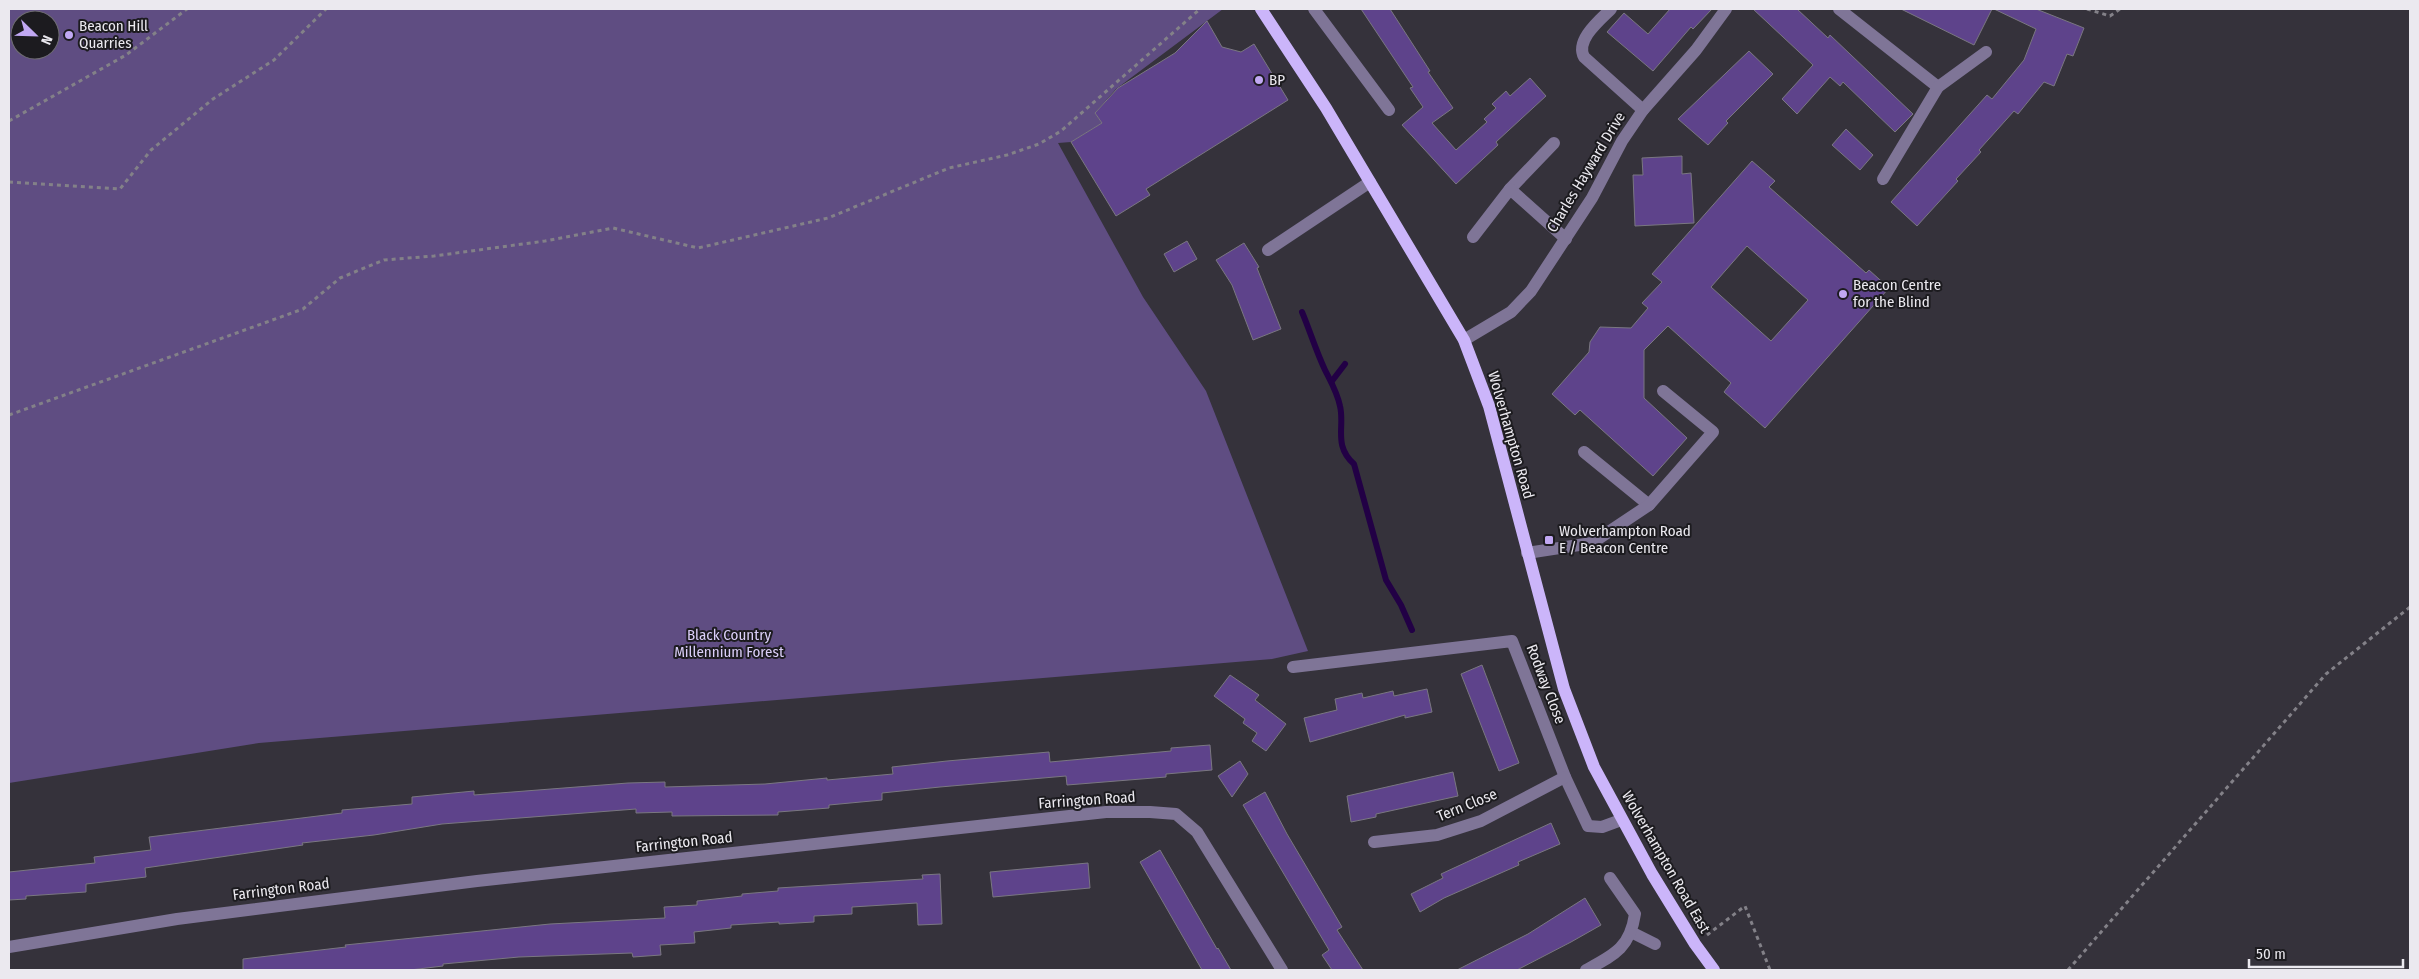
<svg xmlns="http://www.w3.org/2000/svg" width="2419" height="979" font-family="'Fira Sans Condensed',sans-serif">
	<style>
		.green { fill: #5f4d82; fill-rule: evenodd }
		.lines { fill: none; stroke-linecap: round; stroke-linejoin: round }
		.stream { stroke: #220045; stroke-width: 6 }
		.building { fill: #5e438b; stroke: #7a7781; fill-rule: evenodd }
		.path { stroke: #838188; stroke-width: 3; stroke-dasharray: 4 4; stroke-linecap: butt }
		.minor { stroke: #7f7597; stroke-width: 12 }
		.major { stroke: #cbb5fa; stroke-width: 12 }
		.poi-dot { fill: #c1a8f3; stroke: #1c1b1f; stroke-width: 2 }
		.labels { text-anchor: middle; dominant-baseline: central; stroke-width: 4; stroke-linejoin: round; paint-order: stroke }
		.poi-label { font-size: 15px; fill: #ebe9ef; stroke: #1c1b1f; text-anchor: start }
		.street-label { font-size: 15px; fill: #ebe9ef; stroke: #1c1b1f }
		.park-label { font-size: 15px; fill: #dbcff9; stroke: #1c1b1f }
	</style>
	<rect width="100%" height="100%" fill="#35323b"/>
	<path class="green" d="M9,9h1214l-107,80 -21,24 7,10 -31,19 -13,1 85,154 63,94 102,260 -36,8 -1013,84 -250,40zM20,20h30v30h-30z"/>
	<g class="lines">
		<g class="stream">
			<path d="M1302,312c8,19 14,39 23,58 6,12 12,22 15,36 5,21 -7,39 14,58l32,116 15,25 11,25"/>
			<path d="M1332,381l13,-17"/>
		</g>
	</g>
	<g class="building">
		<path d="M1361,9h29l40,62 -2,1 25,36 -21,15 24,27 31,-28 -3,-3 12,-11 -4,-4 14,-13 4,5 20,-18 16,18 -50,46 2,3 -42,39 -54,-59 21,-18 -13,-19 3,-1z"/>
		<path d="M1670,9h42l-19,20 -2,-2 -38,44 -46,-39 17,-19 24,21z"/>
		<path d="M1753,9h44l31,29 2,-3 83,79 -18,18 -52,-50 -3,4 -10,-9 -33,37 -15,-15 31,-34z"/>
		<path d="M1901,9h91l-18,36z"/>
		<path d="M1994,9h42l48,19 -11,28 -6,-2 -13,32 -10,-4 -26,32 -4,-3 -35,39 2,2 -25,27 2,2 -41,45 -26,-24 96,-107 5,4 32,-39 12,-31z"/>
		<path d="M1207,21l15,26 19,5 13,-8 34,56 -142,89 4,6 -34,21 -45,-74 31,-19 -7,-10 23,-25 57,-35z"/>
		<path d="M1749,51l24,23 -47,47 2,2 -20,22 -30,-26z"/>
		<path d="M1846,129l27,26 -13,15 -28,-25z"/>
		<path d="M1682,156v18l9,-1 3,50 -59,3 -2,-51h10l-1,-17z"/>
		<path d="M1752,161l23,20 -6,6 97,86 3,-3 20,18 -124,140 -41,-36 7,-9 -63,-57 -24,24v48l43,40 -34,38 -73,-66 -5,5 -23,-21 37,-42 1,-10 10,-15 31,1 17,-20 -6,-5 20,-21 -10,-8zM1747,246l61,54 -37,41 -60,-54z"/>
		<path d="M1187,241l10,18 -23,13 -10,-18z"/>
		<path d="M1244,243l15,24 -2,1 24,61 -28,11 -21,-55 -16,-25z"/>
		<path d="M1482,665l37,98 -20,8 -38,-97z"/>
		<path d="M1230,675l29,20 -4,5 31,24 -20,27 -14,-10 5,-8 -14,-10 2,-4 -31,-23z"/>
		<path d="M1427,689l5,23 -27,6v-3l-95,27 -6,-24 33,-8 -2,-11 27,-6 1,5 30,-7 1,5z"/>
		<path d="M1210,745l2,25 -46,4v3l-99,8 -1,-9 -126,11 -58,6v7l-53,5v3l-51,4v3l-106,1v-4l-36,1v-4l-194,15 -68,11 -72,8 1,2 -158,23 1,9 -60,7v8l-60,4v3l-17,1v-28l86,-9 -1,-6 57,-7 -2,-13 193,-24v-3l70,-6v-7l62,-6v4l154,-12 37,-1v5l100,-3 62,-6v2l66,-6 -1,-7 55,-6 102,-9 1,10 121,-11v-3z"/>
		<path d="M1240,761l8,13 -16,23 -14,-21z"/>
		<path d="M1453,772l5,24 -82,18v3l-25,5 -4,-26z"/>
		<path d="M1265,792l22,42 55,93 -5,3 26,40h-31l-10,-15 7,-5 -86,-145z"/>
		<path d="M1551,823l9,21 -42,18 1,3 -75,33 -24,14 -9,-18 32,-16 -2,-4z"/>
		<path d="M1160,850l57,99 1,-1 13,22h-29l-62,-108z"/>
		<path d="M1088,863l2,25 -97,9 -3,-25z"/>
		<path d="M940,874l2,50 -24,1 -1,-22 -65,4v7l-38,2v6l-35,2v-2l-48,3v3l-37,4 1,11 -35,2 1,10 -28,2 -1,-4 -113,4 -76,7v2l-33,4h-167v-11l103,-12 -1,-2 205,-21 115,-6 -1,-11 33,-2v-4l45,-5v-2l36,-3v-3l145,-9 -1,-4z"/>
		<path d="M1585,898l16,27 -30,17 -54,28h-60l71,-36z"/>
	</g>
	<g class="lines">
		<g class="path">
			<path d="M2087,9l23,7 10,-7"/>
			<path d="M9,121l117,-66 61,-46"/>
			<path d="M9,182l111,7 31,-39 62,-51 61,-39 52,-51"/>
			<path d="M9,415l294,-106 37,-31 44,-18 50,-4 111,-15 68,-13 85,20 130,-30 121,-50 58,-13 32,-11 22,-13 139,-122"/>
			<path d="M1707,935l38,-29 25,64"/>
			<path d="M2068,970l258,-296 84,-67"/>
		</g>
		<g class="minor">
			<path d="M1314,9l75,101"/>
			<path d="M1611,9c-11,11 -36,31 -27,48l59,53"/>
			<path d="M1839,9l99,78"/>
			<path d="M1883,179l55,-92 48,-35"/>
			<path d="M1510,189l44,-46"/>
			<path d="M1473,237l37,-48 56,50"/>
			<path d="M1268,250l102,-68"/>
			<path d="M1464,340l47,-28 20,-21 61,-93 30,-57 21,-31 53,-60 30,-41"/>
			<path d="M1584,452l65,53"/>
			<path d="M1527,553l65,-10 57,-38 64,-73 -50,-41"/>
			<path d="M1293,667l219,-26 53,136 23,49 14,1 19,-7"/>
			<path d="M1374,842l63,-7 44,-14 84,-44"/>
			<path d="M1631,932l24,12"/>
			<path d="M9,947l168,-28 300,-38 629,-69h44l26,2 21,18 85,138"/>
			<path d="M1586,970c28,-15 44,-22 49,-56l-25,-36"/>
		</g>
		<path class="major" d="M1261,9l65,99 138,232 25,66 75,283 30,78 58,107 43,70 19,26"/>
	</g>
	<g class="poi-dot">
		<circle cx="69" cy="35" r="5"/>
		<circle cx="1259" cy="80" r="5"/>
		<circle cx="1843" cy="294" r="5"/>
		<rect x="1544" y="535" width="10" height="10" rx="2.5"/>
	</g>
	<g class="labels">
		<g class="poi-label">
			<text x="79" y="26">Beacon Hill<tspan x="79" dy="17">Quarries</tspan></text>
			<text x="1269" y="80">BP</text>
			<text x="1853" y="285">Beacon Centre<tspan x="1853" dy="17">for the Blind</tspan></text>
			<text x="1559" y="531">Wolverhampton Road<tspan x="1559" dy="17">E / Beacon Centre</tspan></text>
		</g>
		<g class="street-label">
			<text transform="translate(1586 172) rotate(-59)">Charles Hayward Drive</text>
			<text transform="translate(1511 435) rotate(74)">Wolverhampton Road</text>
			<text transform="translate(1546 684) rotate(69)">Rodway Close</text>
			<text transform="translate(1087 800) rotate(-4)">Farrington Road</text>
			<text transform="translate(1467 805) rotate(-22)">Tern Close</text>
			<text transform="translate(684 842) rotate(-6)">Farrington Road</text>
			<text transform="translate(1666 862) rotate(60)">Wolverhampton Road East</text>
			<text transform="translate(281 889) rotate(-7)">Farrington Road</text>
		</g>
		<g class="park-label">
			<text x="729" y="635">Black Country<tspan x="729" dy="17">Millennium Forest</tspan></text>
		</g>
	</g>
	<rect width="2419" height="979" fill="none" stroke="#ebe9ef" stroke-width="20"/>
	<g transform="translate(35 35) rotate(113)"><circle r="24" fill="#1c1b1f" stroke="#6f6d72"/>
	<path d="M0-4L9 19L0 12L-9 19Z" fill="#c1a8f3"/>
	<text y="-8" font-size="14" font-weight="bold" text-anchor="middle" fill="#ebe9ef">N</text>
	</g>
	<path d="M2249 959v8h154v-8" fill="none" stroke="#ebe9ef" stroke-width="2.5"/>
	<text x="2256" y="959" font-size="15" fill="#ebe9ef" stroke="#1c1b1f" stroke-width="4" paint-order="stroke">50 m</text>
</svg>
